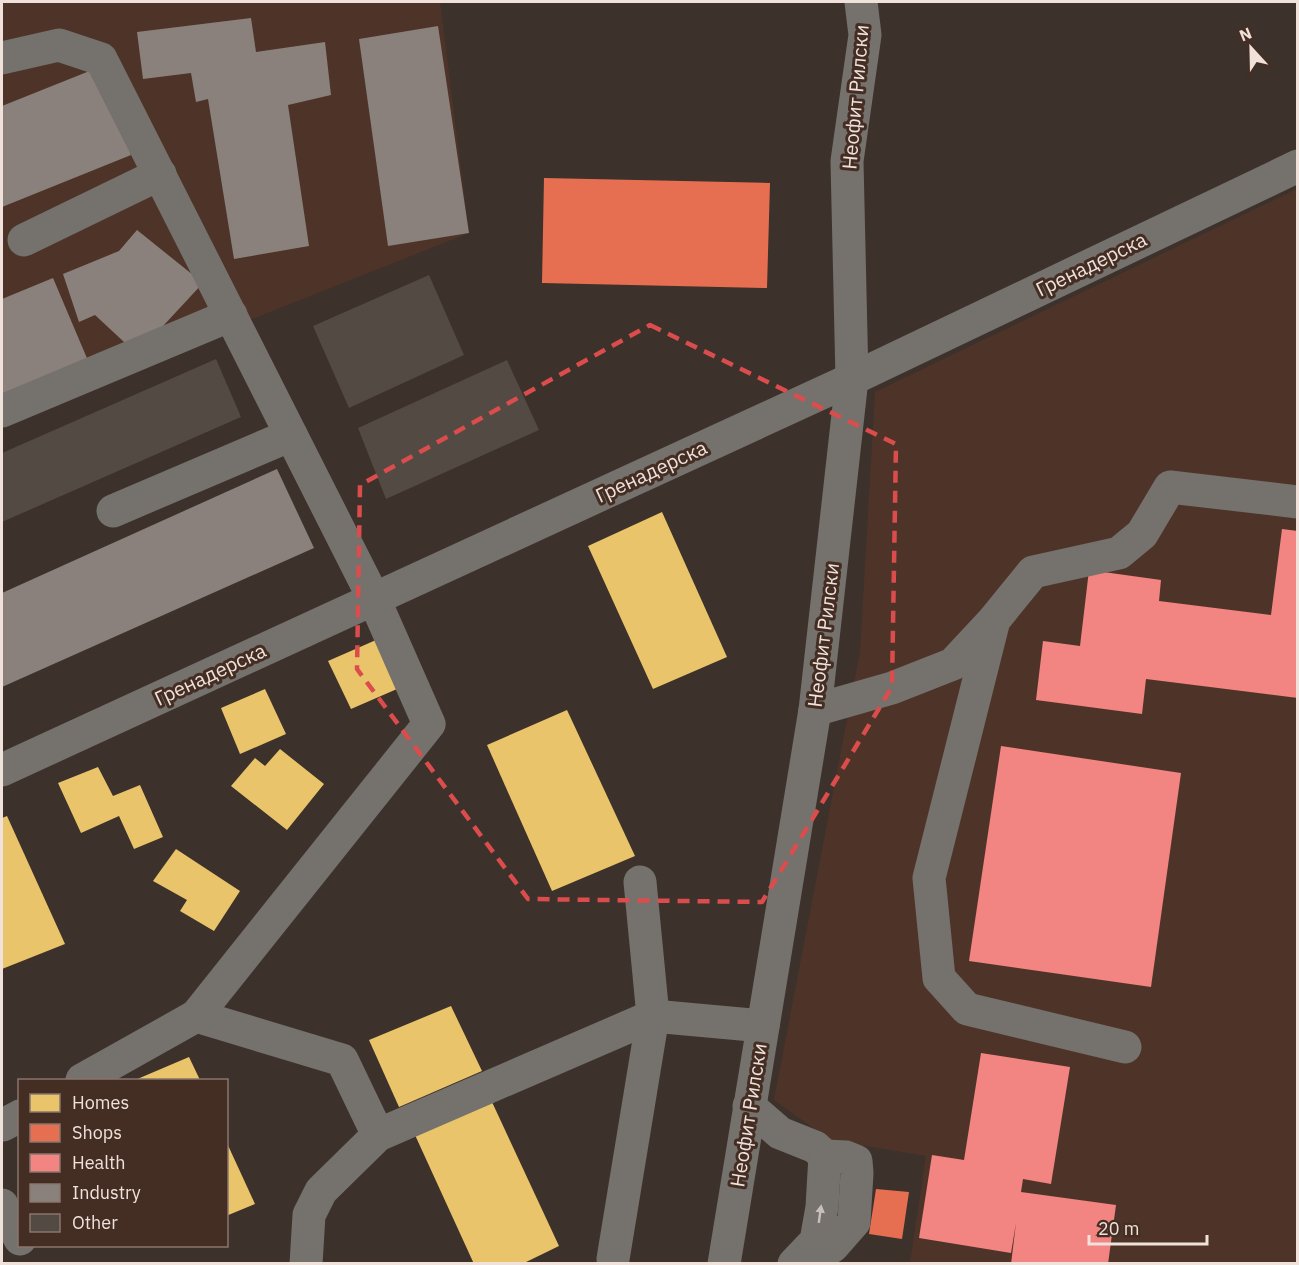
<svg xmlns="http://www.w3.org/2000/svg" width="1299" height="1265" font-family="'IBM Plex Sans',sans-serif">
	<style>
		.built { fill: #4e3428 }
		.homes { fill: #e9c46a }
		.shops { fill: #e76f51 }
		.health { fill: #f28482 }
		.industry { fill: #8a817c }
		.building { fill: #524a43 }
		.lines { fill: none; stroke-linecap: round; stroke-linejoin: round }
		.minor { stroke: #75716d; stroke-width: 33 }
		.oneway { fill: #cbbfba }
		.marked { fill: none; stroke: #db4d4c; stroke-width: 4.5; stroke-dasharray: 12 8; stroke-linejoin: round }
		.labels { text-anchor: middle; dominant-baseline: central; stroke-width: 6; stroke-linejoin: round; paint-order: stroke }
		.street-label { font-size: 20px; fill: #f0e1db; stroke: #442e24 }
	</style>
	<rect width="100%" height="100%" fill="#3d312b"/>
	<g class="built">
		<path d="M2,2h438l29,231 -467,185z"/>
		<path d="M1297,189v1074h-387l16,-107 -96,-16 -56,-40 86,-448 15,-260z"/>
	</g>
	<g class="homes">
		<path d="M662,512l65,145 -74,32 -65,-143z"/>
		<path d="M376,640l21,49 -46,20 -23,-48z"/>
		<path d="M265,689l21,45 -46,20 -19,-46z"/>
		<path d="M567,710l68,146 -83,35 -65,-146z"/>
		<path d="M280,749l44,35 -37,46 -56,-44 24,-28 10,8z"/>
		<path d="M98,767l15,29 27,-11 23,52 -29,12 -15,-33 -38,17 -23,-50z"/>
		<path d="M7,816l58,128 -63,25v-151z"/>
		<path d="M176,849l64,42 -26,40 -34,-20 7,-11 -34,-19z"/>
		<path d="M451,1006l31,65 -83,36 -30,-67z"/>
		<path d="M189,1057l11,23h-65z"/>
		<path d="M492,1102l67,144 -37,18h-48l-59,-129z"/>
		<path d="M226,1141l29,63 -29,12z"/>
	</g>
	<g class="shops">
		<path d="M544,178l226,5 -3,105 -225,-5z"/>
		<path d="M876,1189l33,3 -7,47 -33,-5z"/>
	</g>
	<g class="health">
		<path d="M1282,529l16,2v167l-152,-19 -4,35 -106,-14 7,-59 37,5 9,-76 72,10 -2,21 112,14z"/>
		<path d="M1001,746l180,27 -30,214 -182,-26z"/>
		<path d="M981,1053l89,14 -19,117 -28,-5 -2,13 95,13 -8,59h-97l5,-41 -5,30 -92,-15 13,-83 32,5z"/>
	</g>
	<g class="industry">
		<path d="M251,18l5,34 69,-10 6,53 -43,10 21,141 -75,13 -26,-160 -12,3 -5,-29 -48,6 -6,-47z"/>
		<path d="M438,26l31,207 -81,13 -29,-207z"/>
		<path d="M97,68l34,87 -129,52v-101z"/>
		<path d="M137,230l66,53 -66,71 -42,-39 -16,7 -16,-48 56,-23z"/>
		<path d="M53,278l36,85 -87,37v-101z"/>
		<path d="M277,469l37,79 -312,139v-94z"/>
	</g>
	<g class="building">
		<path d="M429,275l35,80 -115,53 -36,-82z"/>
		<path d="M216,359l25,58 -239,105v-69z"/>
		<path d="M507,360l32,70 -153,69 -28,-71z"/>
	</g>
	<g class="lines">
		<g class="minor">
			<path d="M2,58l57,-13 42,14 273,540 55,125 -233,292 146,44 36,75"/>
			<path d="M24,240l136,-66"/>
			<path d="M2,411l229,-96"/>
			<path d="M113,511l178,-76"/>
			<path d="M994,620l-65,258 10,100 28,31 158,38"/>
			<path d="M815,710l77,-22 61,-24 41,-44 39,-48 86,-19 23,-19 28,-47 128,15"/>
			<path d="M2,770l850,-391 446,-213"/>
			<path d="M82,1080l114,-64"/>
			<path d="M749,1106l31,27 35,14 10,9 -3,51 -6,34 -22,23"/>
			<path d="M3,1125l17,-9"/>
			<path d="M2,1205l18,34"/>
			<path d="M613,1259l40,-243 -13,-134"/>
			<path d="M802,1263l11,-5 20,-12 21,-24 3,-49 -1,-12 -10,-4 -21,-1"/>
			<path d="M306,1264l3,-49 12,-24 57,-56 275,-119 110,10"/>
			<path d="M724,1264l91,-554 37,-331 -5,-218 18,-126 -4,-33"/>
		</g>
	</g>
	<defs><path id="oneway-solid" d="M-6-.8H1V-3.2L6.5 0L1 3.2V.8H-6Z" transform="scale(1.5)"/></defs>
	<use class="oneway" href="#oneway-solid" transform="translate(820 1214) rotate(-82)"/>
	<path class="marked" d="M650,325l246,119 -4,243 -130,215 -234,-3 -171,-230 3,-184z"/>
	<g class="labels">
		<g class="street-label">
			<text transform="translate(855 97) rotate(-85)">Неофит Рилски</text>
			<text transform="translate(1091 264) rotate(-26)">Гренадерска</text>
			<text transform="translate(651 471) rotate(-25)">Гренадерска</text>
			<text transform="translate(823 635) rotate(-83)">Неофит Рилски</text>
			<text transform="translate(210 674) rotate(-25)">Гренадерска</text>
			<text transform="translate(748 1115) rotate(-81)">Неофит Рилски</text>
		</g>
	</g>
	<rect width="1299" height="1265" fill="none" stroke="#f0e1db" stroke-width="6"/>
	<rect x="18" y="1079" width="210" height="168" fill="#442e24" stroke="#89766d" stroke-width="1.5"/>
	<rect x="30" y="1094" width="30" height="18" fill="#e9c46a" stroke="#89766d" stroke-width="1.5"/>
	<text x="72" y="1109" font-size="18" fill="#f0e1db">Homes</text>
	<rect x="30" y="1124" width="30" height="18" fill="#e76f51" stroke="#89766d" stroke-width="1.5"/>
	<text x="72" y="1139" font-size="18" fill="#f0e1db">Shops</text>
	<rect x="30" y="1154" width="30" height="18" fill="#f28482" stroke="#89766d" stroke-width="1.5"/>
	<text x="72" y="1169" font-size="18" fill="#f0e1db">Health</text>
	<rect x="30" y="1184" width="30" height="18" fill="#8a817c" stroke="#89766d" stroke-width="1.5"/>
	<text x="72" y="1199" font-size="18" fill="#f0e1db">Industry</text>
	<rect x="30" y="1214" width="30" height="18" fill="#524a43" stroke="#89766d" stroke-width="1.5"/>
	<text x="72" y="1229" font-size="18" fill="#f0e1db">Other</text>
	<g transform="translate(1251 48) rotate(338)" stroke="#442e24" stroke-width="4.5" paint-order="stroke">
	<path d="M0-4.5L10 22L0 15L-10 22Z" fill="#f0e1db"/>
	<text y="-9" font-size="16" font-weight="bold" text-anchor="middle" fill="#f0e1db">N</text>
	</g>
	<path d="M1089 1235v9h118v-9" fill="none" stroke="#f0e1db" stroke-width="3"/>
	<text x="1098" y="1235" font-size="18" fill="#f0e1db" stroke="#442e24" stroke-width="4.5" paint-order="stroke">20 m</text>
</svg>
